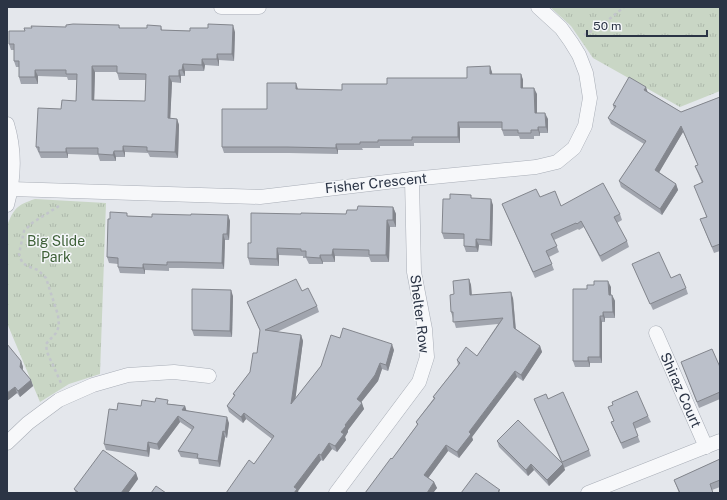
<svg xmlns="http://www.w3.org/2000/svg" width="727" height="500" font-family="'Public Sans',sans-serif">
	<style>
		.park { fill: url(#park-tufts) }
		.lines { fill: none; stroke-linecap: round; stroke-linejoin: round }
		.minor-casing { stroke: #a9aeb7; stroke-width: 15 }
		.path { stroke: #c2c5cb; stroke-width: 2.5; stroke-dasharray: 3 3; stroke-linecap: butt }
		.minor { stroke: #f7f8fa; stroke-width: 14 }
		.wall { fill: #a1a5ae; fill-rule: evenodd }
		.shaded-wall { fill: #83868d }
		.building { fill: #bbc0ca; stroke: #83868d; fill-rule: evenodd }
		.labels { text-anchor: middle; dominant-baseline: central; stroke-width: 3; stroke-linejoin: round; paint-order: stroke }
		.street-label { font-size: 14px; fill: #2b3445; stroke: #f4f6f9 }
		.park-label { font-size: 14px; fill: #3f6138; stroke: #f4f6f9 }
	</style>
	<defs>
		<pattern id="park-tufts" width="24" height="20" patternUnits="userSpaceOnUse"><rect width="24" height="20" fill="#c9d6c5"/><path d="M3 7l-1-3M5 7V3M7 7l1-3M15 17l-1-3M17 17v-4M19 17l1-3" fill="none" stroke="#adb8ab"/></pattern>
	</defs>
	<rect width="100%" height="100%" fill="#e4e7ec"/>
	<g class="park">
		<path d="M550,7h170v84l-40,16 -87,-49 -22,-32z"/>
		<path d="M35,199l71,4 -6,171 -31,10 -29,18 -33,-79v-97c7,-18 10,-21 28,-27z"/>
	</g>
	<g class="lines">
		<g class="minor-casing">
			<g id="minor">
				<path d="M221,7h38"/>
				<path d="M7,124c8,26 7,55 0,81"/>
				<path d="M11,189l249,8 152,-18 124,-12 21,-5 17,-14 11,-22 5,-28 -4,-25 -7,-18 -8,-13 -10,-14 -23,-21"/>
				<path d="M656,333l50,114"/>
				<path d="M7,443l21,-20 31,-23 34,-15 35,-10 46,-3 35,4"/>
				<path d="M336,493l83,-111 8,-25 -2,-28 -11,-57 -2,-93"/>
				<path d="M588,493l132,-52"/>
			</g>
		</g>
		<g class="path">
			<path d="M584,35l17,-9 23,-19"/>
			<path d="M59,206l-27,17 -8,8 -5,23 3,8 5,4 11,4 8,8 12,37 1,11 -3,7 -10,11 1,8 14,31"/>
		</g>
		<use href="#minor" class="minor"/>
	</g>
	<g class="wall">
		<path d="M119,25l1,3h27l14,-2 1,4 73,2 -1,29 -15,-1v6l-14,-1 -1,6h-19v5h-4v7l-9,-1 -2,36 7,1 2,6 -1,33 -28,-1 -2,-4 -23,-1v5h-9v4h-16l-2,-6 -30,-1v4h-27l-5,-11 25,-38 15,-8 1,-21h-9l-1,-3 -29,-1v8h-17l-2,-7v-10h-3l-2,-6v-11h-3l-2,-6 16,-13 7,-3 34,-1zM95,72h22l2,8h27l-1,21 -51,-1z"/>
		<path d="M490,66l2,8h29l2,6v8l14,6v19l11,6v14h-8v3h-6v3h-14l-1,-3h-15l-2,-6v-2h-42v15h-46v3h-34v2h-18l1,2h-25v4l-49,-1h-65l-2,-6 45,-38 31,-20 44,1 45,-6 80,-6z"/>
		<path d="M648,92l33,20 39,-15v154l-6,2 -14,-34 6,-2 -4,-34 -7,-17 3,-1 -15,-33 -24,40 17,12 2,6 -16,25 -41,-28 -2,-6 25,-37 -33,-20 -3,-6 6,-9 -1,-4z"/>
		<path d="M540,197l21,9 59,8 2,6 -5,3 10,18 2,6 -27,15 -18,-35 -5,3 -1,-1 -24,11 5,12 -10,5 5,13 -19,8 -33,-74z"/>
		<path d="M472,198l21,7 -1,41 -13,-1 -1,7h-12l-2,-6v-7h-20l-2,-6 8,-34z"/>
		<path d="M393,207l3,7v13h-6l-1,35h-18l-2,-5 -34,-1v6h-12v2h-14l-3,-6h-3v-2l-24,-1v11l-29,-1 -2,-7 53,-44h45l11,-4z"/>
		<path d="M228,215l2,6 -1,19h-4l-1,29 -41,-1h-14v3l-24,-1v4l-25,-1 -2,-6v-3l-9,-1 -2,-6 21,-41 24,1z"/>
		<path d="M632,264l39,14 15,10 2,6 -35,16z"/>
		<path d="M469,279l2,6 1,10 41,3 3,31 24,17 2,6 -19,29 -6,-4 -45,60 1,3 -14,18 -11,-7 -20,27 6,4 3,6 -4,5h-68l27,-34 25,-34 -1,-3 18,-24 -1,-1 25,-32 -1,-5 20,-4 21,-32 -42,4 -5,-16 3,-18z"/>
		<path d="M594,285l17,2v8h1l3,6v17h-10v4h-3v41h-12v4h-15l-2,-6 14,-72z"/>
		<path d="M302,291l15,15 2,6 -42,20 24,3 2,6 -8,58 26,-33 19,-28 54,12 -6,21 -6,-2 -4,12 -17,21 3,7 -16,21v2l-3,5 1,3 -9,12 -5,-3 -9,12 -2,-1 -23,31 -44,-27 18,-25 -26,-20 -3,4 -14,-11 -2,-6 7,-10 -1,-2 17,-22 7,-19 3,-22 -13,-29z"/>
		<path d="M233,296l-1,41 -38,-1 -2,-6z"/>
		<path d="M21,361l2,6v3l8,10 2,6 -13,11 -3,-4 -10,8z"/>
		<path d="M681,362l39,5v32l-21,9z"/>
		<path d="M534,399h14l41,51 2,6 -27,12 1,2 -16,16 -15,-16 -6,6 -29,-29 -2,-6 65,23z"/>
		<path d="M170,404l15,2 1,4 43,13 -2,15 -2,-1 -5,30 -21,-3 -1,-5 -17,-2 -3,-6 14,-21 -12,-8 -21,28 -9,-2 -1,9 -43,-7 -2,-6 13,-34z"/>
		<path d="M608,407l40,9 3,6 -16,7 5,13 -17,7 -12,-27 3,-1z"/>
		<path d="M720,459v28l-8,3 1,3h-34l-5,-13z"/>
		<path d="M136,473l2,6 -10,14h-52l-2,-4z"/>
	</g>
	<g class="shaded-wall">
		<path d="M233,25l2,7 -1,29 -2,-7z"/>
		<path d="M217,54l2,6v6l-2,-7z"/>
		<path d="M202,59l3,6 -1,6 -2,-6z"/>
		<path d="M183,64l2,7v5l-3,-6z"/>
		<path d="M92,66l3,6 -1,34 -2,-6z"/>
		<path d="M490,66l2,6 1,8 -3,-6z"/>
		<path d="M35,70l3,6v8l-3,-7z"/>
		<path d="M179,70l2,6v7l-2,-7z"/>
		<path d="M521,74l2,6v14l-2,-6z"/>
		<path d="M169,76l3,6 -2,43 -2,-7z"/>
		<path d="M296,83l2,6h-2z"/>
		<path d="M646,87l2,6 -4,-3z"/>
		<path d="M534,88l3,6v25l-2,-6z"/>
		<path d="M545,113l3,6v14l-2,-6z"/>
		<path d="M177,119l2,6 -1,33 -3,-6z"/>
		<path d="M458,122l2,6v15l-2,-6z"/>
		<path d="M681,126l2,6 -26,44 -2,-6z"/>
		<path d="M538,127l2,6v3l-2,-6z"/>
		<path d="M336,144l2,6v4l-2,-6z"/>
		<path d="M123,146l2,6v5l-2,-6z"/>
		<path d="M66,148l2,6v4l-2,-6z"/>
		<path d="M114,151l2,6v4l-3,-6z"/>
		<path d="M676,184l2,6 -16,25 -2,-6z"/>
		<path d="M491,199l2,6 -1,41 -2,-6z"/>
		<path d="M393,207l3,7v13l-3,-7z"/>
		<path d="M228,215l2,6 -1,19 -2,-6z"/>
		<path d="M387,220l3,7 -1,35 -3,-7z"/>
		<path d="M223,234l2,6 -1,29 -2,-6z"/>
		<path d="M476,239l3,6 -1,7 -2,-5z"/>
		<path d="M277,248l2,7v11l-2,-7z"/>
		<path d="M333,249l2,7v6l-3,-7z"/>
		<path d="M320,255l3,7v2l-3,-6z"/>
		<path d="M143,264l2,6v4l-2,-6z"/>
		<path d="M469,279l2,6 1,16 -2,-6z"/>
		<path d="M608,281l3,6v14l-2,-6z"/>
		<path d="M231,290l2,6 -1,41 -2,-6z"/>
		<path d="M511,292l2,6 3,36 -2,-6z"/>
		<path d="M612,295l3,6v17l-2,-6z"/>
		<path d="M603,312l2,6v4l-2,-6z"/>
		<path d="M600,316l2,6v41l-2,-6z"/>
		<path d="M301,335l2,6 -9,69 -3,-6z"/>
		<path d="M392,344l2,6 -6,21 -2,-6z"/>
		<path d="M540,346l2,6 -19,29 -2,-6z"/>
		<path d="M588,357l2,6v4l-2,-6z"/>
		<path d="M21,361l2,6 -1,6 -2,-6z"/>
		<path d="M380,363l2,6 -4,12 -19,24 -2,-6z"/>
		<path d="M515,371l2,6 -45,60 1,3 -14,18 -2,-6 12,-20z"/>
		<path d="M31,380l2,6 -13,11 -2,-6z"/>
		<path d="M15,387l2,6 -10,8v-8z"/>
		<path d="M362,403l2,6 -16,21v2l-3,5 1,3 -9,12 -2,-6 10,-21z"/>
		<path d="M185,406l2,6 -5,-2z"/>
		<path d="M244,413l2,6 -3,4 -2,-6z"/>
		<path d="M178,416l2,6 -21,28 -2,-6z"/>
		<path d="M227,417l2,6 -2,15 -2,-6z"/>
		<path d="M223,431l2,6 -5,30 -2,-6z"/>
		<path d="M148,442l2,6 -1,9 -2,-6z"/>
		<path d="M329,443l3,6 -9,12 -2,-6z"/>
		<path d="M446,445l2,6 -22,30 -2,-6z"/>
		<path d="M319,454l2,6 -23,31 1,2h-5v-6z"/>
		<path d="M531,464l3,6 -6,6 -2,-6z"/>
		<path d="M563,464l2,6 -16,16 -2,-6z"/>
		<path d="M136,473l2,6 -10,14h-7z"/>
		<path d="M434,482l3,6 -4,5h-6z"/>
	</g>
	<g class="building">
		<path d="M73,24l46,1v3h28v-3l14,1v4l29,1v-3h18v-4l25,1 -1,29h-15v5h-15v6l-19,-1 -1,6h-3v6h-10l-1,42 9,1 -2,33 -28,-1v-4l-24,-1v5h-9l-1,4 -15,-1v-6h-32v4h-27v-5h-3l2,-39 23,1 1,-9 14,1 1,-27h-11v-4h-31v7h-16v-16h-5v-17h-5v-13h16l-1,-3h8l-1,-2 35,1v-2zM92,66h25v7l29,1 -1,27 -53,-1z"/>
		<path d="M490,66v8h31v14h13l1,25h10l1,14h-8v3h-7v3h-13v-3h-16v-8h-44v15h-46v3h-34v2h-18v2h-24v4l-49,-1h-65v-38h45v-26h29v6l46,1v-6h45v-6h80v-11z"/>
		<path d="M629,77l17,10 -2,3 37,22 39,-15v147l-8,3 -12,-28 7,-2 -13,-31 9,-4 -8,-16 3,-1 -17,-39 -26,44 21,14 -16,25 -41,-28 27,-40 -38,-23 8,-12 -3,-1z"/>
		<path d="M603,183l17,31 -6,3 13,24 -27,15 -19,-35 -4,3 -1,-1 -25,11 6,12 -11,5 6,13 -19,8 -31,-68 34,-15 4,8 15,-6 6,15z"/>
		<path d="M450,194l21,1v3l20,1 -1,41 -14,-1v8l-12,-1v-12l-22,-1 1,-34h7z"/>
		<path d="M358,206l35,1v13h-6l-1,35h-17v-5l-36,-1 -1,6h-12v3l-14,-1v-6h-5v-2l-24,-1v11l-29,-1v-15h3v-30l50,1v-1l45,1 1,-4h10z"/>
		<path d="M110,212l17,1v3l25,1v-3l39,1v-1l37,1 -1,19h-4l-1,29 -41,-1h-14v3l-24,-1v4l-25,-1v-9l-11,-1 1,-38h2z"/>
		<path d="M659,252l12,26 9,-4 6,14 -36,16 -18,-40z"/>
		<path d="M296,279l6,12 6,-3 9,18 -52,24 36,5 -10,69 30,-38 10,-31 9,3 3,-10 49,16 -6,21 -6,-2 -5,12 -18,24 5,4 -17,22 1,1 -5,6 3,2 -9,12 -6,-3 -8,12 -2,-1 -25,33 3,2 -3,4h-68l23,-33 5,4 20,-28 -30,-23 -3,4 -14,-11 8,-11 -2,-1 17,-22 3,-19h4l3,-23 -13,-28z"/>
		<path d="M469,279l1,16 41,-3 3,36 26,18 -19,29 -6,-4 -46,61 2,2 -14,18 -11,-7 -22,30 10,7 -7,11h-62l26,-35 1,1 26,-35 -2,-2 19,-24 -2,-1 27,-34 -3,-3 9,-13 11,9 26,-38 -50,4v-10h-2l-1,-17 4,-1 -1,-13z"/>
		<path d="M594,281h14l1,14h3l1,17h-10v4h-3v41h-12v4h-15v-72h14v-4h7z"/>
		<path d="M192,289l39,1 -1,41 -38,-1z"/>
		<path d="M7,344l14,17 -1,6 11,13 -13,11 -3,-4 -8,6z"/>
		<path d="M712,349l8,18v25l-23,10 -16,-40z"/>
		<path d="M637,391l11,25 -15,7 5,13 -17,7 -10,-21 3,-1 -6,-14 5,-2 -1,-3z"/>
		<path d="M563,392l26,58 -27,12 -28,-63 12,-5 2,5z"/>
		<path d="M156,398l12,2 -1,4 18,2 -3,4 45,7 -2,15 -2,-1 -5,30 -21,-3 1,-4 -20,-3 16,-24 -16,-11 -21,28 -9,-2 -1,9 -43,-7 5,-35 8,1 1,-7 23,3 1,-6 13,2z"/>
		<path d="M518,420l45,44 -16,16 -16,-16 -5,6 -29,-29z"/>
		<path d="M103,450l33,23 -15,20h-42l-5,-4z"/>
		<path d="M720,459v21l-10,4 3,9h-33l-6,-13z"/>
		<path d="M476,473l24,17 -2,1 3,2h-40z"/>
		<path d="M156,486l10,7h-15z"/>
	</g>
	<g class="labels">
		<g class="street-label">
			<text transform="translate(376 183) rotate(-6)">Fisher Crescent</text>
			<text transform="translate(420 314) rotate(83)">Shelter Row</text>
			<text transform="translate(681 390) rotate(66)">Shiraz Court</text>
		</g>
		<g class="park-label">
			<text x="56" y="241">Big Slide<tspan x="56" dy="16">Park</tspan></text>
		</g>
	</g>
	<rect width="727" height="500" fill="none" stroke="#2b3445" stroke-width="16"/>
	<path d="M587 30v6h120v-6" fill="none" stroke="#2b3445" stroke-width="2"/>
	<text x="593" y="30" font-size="12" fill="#2b3445" stroke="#f4f6f9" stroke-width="3" paint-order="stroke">50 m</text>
</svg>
